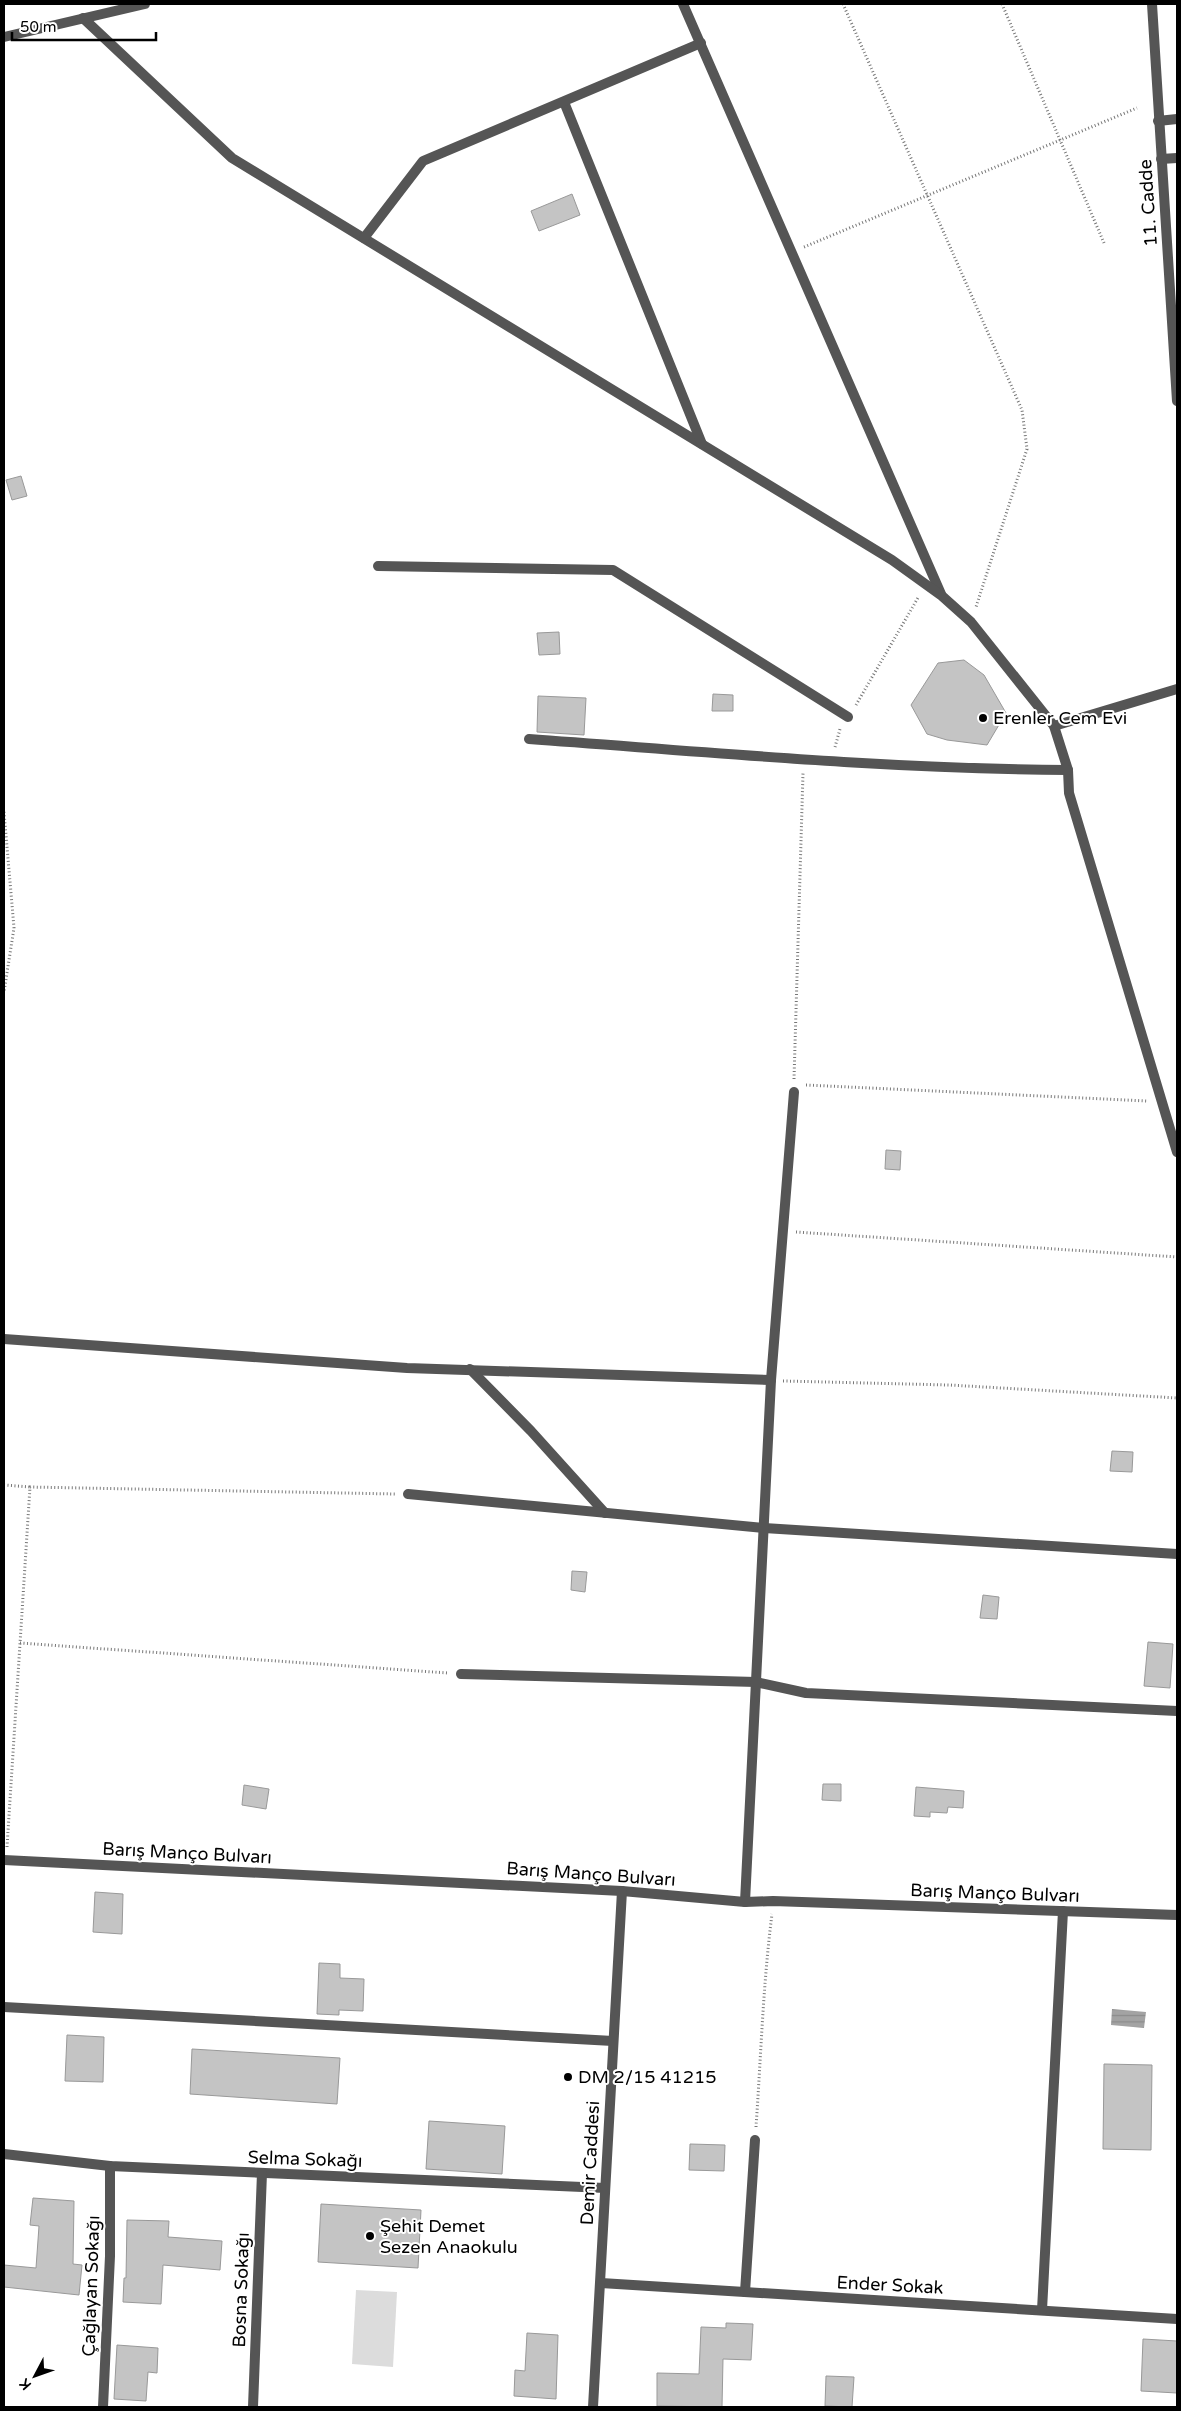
<svg xmlns="http://www.w3.org/2000/svg" width="1181" height="2411" font-family="'Varela Round',sans-serif">
	<style>
		.garden { fill: #dcdcdc }
		.water { fill: url(#water-rules) }
		.building { fill: #c4c4c4; stroke: #999 }
		.lines { fill: none; stroke-linecap: round; stroke-linejoin: round }
		.path { stroke: #777; stroke-width: 3; stroke-dasharray: 1 2.5; stroke-linecap: butt }
		.service { stroke: #555; stroke-width: 10 }
		.minor { stroke: #555; stroke-width: 10 }
		.tertiary { stroke: #555; stroke-width: 10 }
		.poi-dot { fill: #000; stroke: #fff; stroke-width: 2 }
		.labels { text-anchor: middle; dominant-baseline: central; stroke-width: 4; stroke-linejoin: round; paint-order: stroke }
		.street-label { font-size: 18px; fill: #000; stroke: #fff }
		.poi-label { font-size: 18px; fill: #000; stroke: #fff; text-anchor: start }
	</style>
	<defs>
		<pattern id="water-rules" width="6" height="5" patternUnits="userSpaceOnUse" patternTransform="scale(1.25)"><rect width="6" height="5" fill="#a3a3a3"/><path d="M0 2.5h6" fill="none" stroke="#8b8b8b"/></pattern>
	</defs>
	<rect width="100%" height="100%" fill="#fff"/>
	<path class="garden" d="M356,2290l41,2 -4,75 -41,-3z"/>
	<path class="water" d="M1112,2009l34,3 -2,16 -33,-3z"/>
	<g class="building">
		<path d="M572,194l8,21 -41,16 -8,-20z"/>
		<path d="M21,476l6,20 -15,4 -6,-20z"/>
		<path d="M559,632l1,22 -21,1 -2,-22z"/>
		<path d="M964,660l20,15 22,38 -19,32 -40,-5 -20,-6 -16,-29 27,-42z"/>
		<path d="M713,694l20,1v16h-21z"/>
		<path d="M538,696l48,2 -2,37 -47,-3z"/>
		<path d="M886,1150l15,1 -1,19 -15,-1z"/>
		<path d="M1112,1451l21,1 -1,20 -22,-1z"/>
		<path d="M572,1571l15,1 -2,20 -14,-2z"/>
		<path d="M983,1595l16,2 -2,22 -17,-1z"/>
		<path d="M1148,1642l25,2 -3,44 -26,-2z"/>
		<path d="M823,1784h18v17l-19,-1z"/>
		<path d="M244,1785l25,4 -3,20 -24,-4z"/>
		<path d="M916,1787l48,4 -1,17 -15,-1 -1,6 -17,-1v5l-16,-1z"/>
		<path d="M95,1892l28,2 -1,40 -29,-2z"/>
		<path d="M319,1963l21,1v14l24,1 -1,32 -24,-1v5l-22,-1z"/>
		<path d="M67,2035l37,2 -1,45 -38,-1z"/>
		<path d="M192,2049l148,9 -3,46 -147,-10z"/>
		<path d="M1104,2064l48,1 -1,85 -48,-1z"/>
		<path d="M429,2121l76,5 -3,48 -76,-5z"/>
		<path d="M690,2144l35,1 -1,26 -35,-1z"/>
		<path d="M33,2198l41,3 -1,63 9,1 -3,30 -75,-8v-22l32,3 3,-42 -9,-1z"/>
		<path d="M321,2204l100,6 -3,58 -100,-6z"/>
		<path d="M127,2220l42,1 -1,16 54,4 -2,29 -57,-5 -2,39 -38,-2 1,-24h2z"/>
		<path d="M726,2323l27,1 -2,36 -28,-1 -1,48 -65,-1v-33l42,1 2,-47 25,1z"/>
		<path d="M527,2333l31,2 -2,64 -42,-3 1,-26 10,1z"/>
		<path d="M1143,2339l34,2v52l-36,-2z"/>
		<path d="M117,2345l41,3 -1,25 -9,-1 -2,29 -32,-2z"/>
		<path d="M826,2376l28,1 -2,30 -27,-1z"/>
	</g>
	<g class="lines">
		<g class="path">
			<path d="M843,4l179,406 5,39 -51,158"/>
			<path d="M1002,4l102,239"/>
			<path d="M804,247l333,-139"/>
			<path d="M856,705l63,-109"/>
			<path d="M835,747l5,-18"/>
			<path d="M4,812l10,116 -10,64"/>
			<path d="M794,1079l9,-306"/>
			<path d="M806,1085l341,16"/>
			<path d="M796,1232l381,25"/>
			<path d="M783,1381l166,4 228,13"/>
			<path d="M4,1485l26,2"/>
			<path d="M20,1643l428,30"/>
			<path d="M7,1847l23,-360 365,7"/>
			<path d="M756,2127c5,-71 7,-143 16,-213"/>
		</g>
		<g class="service">
			<path d="M1158,121l19,-2"/>
			<path d="M1161,159l16,-1"/>
		</g>
		<g class="minor">
			<path d="M683,4l258,590"/>
			<path d="M83,18l149,140 660,402 50,36 29,26 83,104 14,44 1,23 108,359"/>
			<path d="M4,37l141,-33"/>
			<path d="M564,102l138,342"/>
			<path d="M364,238l59,-77 278,-118"/>
			<path d="M378,566l235,4 235,147"/>
			<path d="M1054,726l123,-37"/>
			<path d="M529,739c180,13 359,30 539,31"/>
			<path d="M4,1339l403,29 364,12"/>
			<path d="M470,1369l61,62 74,82"/>
			<path d="M408,1494l356,34 413,26"/>
			<path d="M461,1674l295,8 50,11 371,18"/>
			<path d="M745,1902l26,-522 23,-288"/>
			<path d="M4,2007l609,34"/>
			<path d="M4,2154l106,12 495,22"/>
			<path d="M601,2283l576,36"/>
			<path d="M745,2292l10,-152"/>
			<path d="M1042,2310l21,-399"/>
			<path d="M103,2407l7,-151v-90"/>
			<path d="M253,2407l9,-234"/>
		</g>
		<g class="tertiary">
			<path d="M1152,4l25,397"/>
			<path d="M4,1860l618,31 123,11 28,-1 404,14"/>
			<path d="M593,2407l29,-516"/>
		</g>
	</g>
	<g class="poi-dot">
		<circle cx="983" cy="718" r="5"/>
		<circle cx="568" cy="2077" r="5"/>
		<circle cx="370" cy="2236" r="5"/>
	</g>
	<g class="labels">
		<g class="street-label">
			<text transform="translate(1148 203) rotate(-94)">11. Cadde</text>
			<text transform="translate(187 1853) rotate(3)">Barış Manço Bulvarı</text>
			<text transform="translate(591 1874) rotate(4)">Barış Manço Bulvarı</text>
			<text transform="translate(995 1893) rotate(2)">Barış Manço Bulvarı</text>
			<text transform="translate(305 2159) rotate(2)">Selma Sokağı</text>
			<text transform="translate(590 2163) rotate(-87)">Demir Caddesi</text>
			<text transform="translate(890 2285) rotate(3)">Ender Sokak</text>
			<text transform="translate(91 2286) rotate(-88)">Çağlayan Sokağı</text>
			<text transform="translate(241 2290) rotate(-88)">Bosna Sokağı</text>
		</g>
		<g class="poi-label">
			<text x="993" y="718">Erenler Cem Evi</text>
			<text x="578" y="2077">DM 2/15 41215</text>
			<text x="380" y="2226">Şehit Demet<tspan x="380" dy="21">Sezen Anaokulu</tspan></text>
		</g>
	</g>
	<rect width="1181" height="2411" fill="none" stroke="#000000" stroke-width="10"/>
	<g transform="translate(35 2376) rotate(229)" stroke="#ffffff" stroke-width="4" paint-order="stroke">
	<path d="M0-4L9 19L0 12L-9 19Z" fill="#000000"/>
	<text y="-8" font-size="14" font-weight="bold" text-anchor="middle" fill="#000000">K</text>
	</g>
	<path d="M12 32v8h144v-8" fill="none" stroke="#000000" stroke-width="2.5"/>
	<text x="20" y="32" font-size="15" fill="#000000" stroke="#ffffff" stroke-width="4" paint-order="stroke">50 m</text>
</svg>
